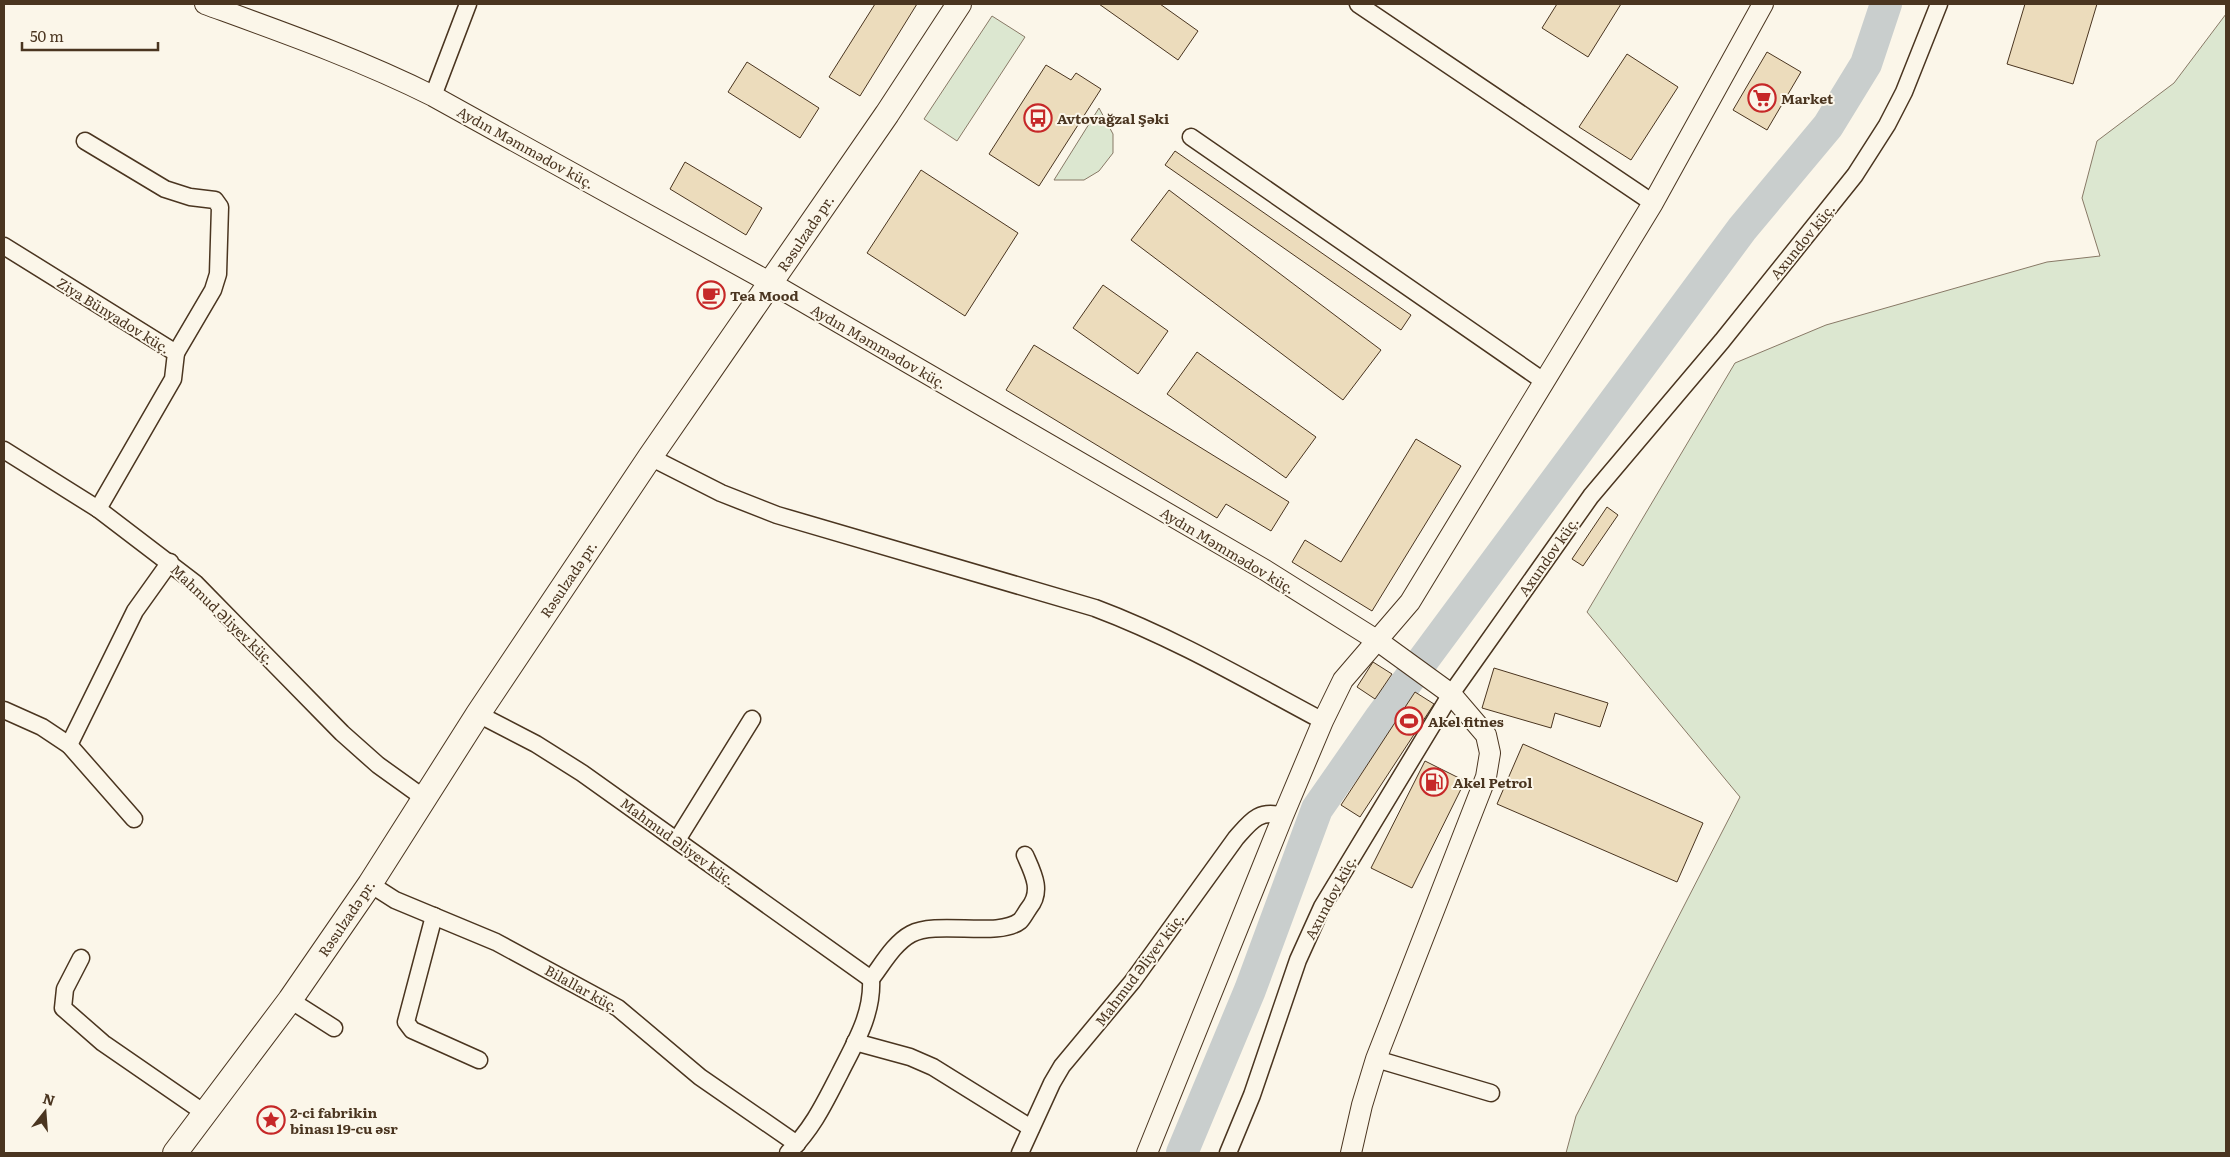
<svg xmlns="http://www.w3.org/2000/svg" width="2230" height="1157" font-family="Literata,serif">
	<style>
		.green { fill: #dce7d0; stroke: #887966 }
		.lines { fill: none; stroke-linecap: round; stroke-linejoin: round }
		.river { stroke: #c9cecd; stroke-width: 32 }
		.building { fill: #ecdcbc; stroke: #4a3520 }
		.minor-casing { stroke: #4a3520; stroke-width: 19 }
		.tertiary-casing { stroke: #4a3520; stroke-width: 22 }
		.secondary-casing { stroke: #4a3520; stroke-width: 26 }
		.minor { stroke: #fbf6e9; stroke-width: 16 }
		.tertiary { stroke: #fbf6e9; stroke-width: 20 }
		.secondary { stroke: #fbf6e9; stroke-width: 24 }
		.labels { text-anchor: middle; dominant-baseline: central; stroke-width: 4; stroke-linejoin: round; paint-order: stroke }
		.poi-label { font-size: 14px; font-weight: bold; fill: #4a3520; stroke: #fbf6e9; text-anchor: start }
		.street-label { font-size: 14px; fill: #4a3520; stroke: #fbf6e9 }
	</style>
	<rect width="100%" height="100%" fill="#fbf6e9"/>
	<g class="green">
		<path d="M2226,14v1139h-660l10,-37 164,-319 -153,-185 148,-249 91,-38 221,-63 53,-6 -18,-58 15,-57 77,-58z"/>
		<path d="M992,16l33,21 -68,104 -33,-22z"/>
		<path d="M1099,108l14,26v19l-14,18 -15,9h-30z"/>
	</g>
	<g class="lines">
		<path class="river" d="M1182,1153l68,-163 67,-181 64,-92 361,-488 86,-103 38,-62 20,-60"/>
	</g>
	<g class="building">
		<path d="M875,4h42l-57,92 -31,-19z"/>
		<path d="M1099,4h61l38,27 -20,29z"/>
		<path d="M1557,4h64l-33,53 -46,-29z"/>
		<path d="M2025,4h72l-24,80 -66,-20z"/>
		<path d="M1767,52l34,20 -34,58 -34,-20z"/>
		<path d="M1627,54l51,33 -47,73 -52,-33z"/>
		<path d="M747,62l72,46 -19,30 -72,-46z"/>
		<path d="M1046,65l25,15 5,-7 25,16 -62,97 -50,-32z"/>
		<path d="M1175,151l236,164 -10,15 -236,-165z"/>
		<path d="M685,162l77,46 -16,27 -76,-46z"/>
		<path d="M921,170l97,63 -53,83 -98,-63z"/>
		<path d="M1169,190l212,160 -38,50 -212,-160z"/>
		<path d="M1103,285l65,46 -30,43 -65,-46z"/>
		<path d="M1034,345l255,157 -18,29 -45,-27 -9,14 -211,-128z"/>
		<path d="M1197,352l119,85 -30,41 -119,-84z"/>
		<path d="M1416,439l45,27 -89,145 -80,-49 13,-22 36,22z"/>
		<path d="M1607,507l11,8 -35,51 -11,-7z"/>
		<path d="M1373,662l19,12 -17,25 -18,-12z"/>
		<path d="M1494,668l114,35 -8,24 -45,-14 -4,15 -69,-20z"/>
		<path d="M1415,692l19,12 -74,113 -19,-12z"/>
		<path d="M1523,744l180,79 -26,59 -180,-78z"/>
		<path d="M1425,761l40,20 -53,107 -41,-20z"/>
	</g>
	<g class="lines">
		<g class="minor-casing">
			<g id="minor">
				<path d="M1358,4l295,199"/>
				<path d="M433,96l35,-92"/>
				<path d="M1191,137l354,245"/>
				<path d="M85,141l80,48 25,8 25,3 5,7 -2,67 -5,16 -37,63"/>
				<path d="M4,246l172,107 -3,26 -75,130"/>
				<path d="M4,450l94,59 97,74 147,150 36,32 46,33"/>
				<path d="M650,457l71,36 56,22 318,93c80,30 153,73 228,113"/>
				<path d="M4,710l38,17 27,18 66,-134 35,-49"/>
				<path d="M478,714l58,30 46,29 289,206"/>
				<path d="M69,745l65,74"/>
				<path d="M677,840l75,-121"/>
				<path d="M370,884l25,16 101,42 122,66 82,69 97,67"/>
				<path d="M434,916l-28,106 6,8 67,30"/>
				<path d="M81,958l-16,31 -2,19 40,35 103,71"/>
				<path d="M871,979c11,-14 23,-36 40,-45 26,-14 88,4 109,-13 3,-3 6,-9 9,-13 14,-17 4,-35 -4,-53"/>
				<path d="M290,1000l44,28"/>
				<path d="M855,1042l55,15 23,10 98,61"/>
				<path d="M1376,1059l115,34"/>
				<path d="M788,1153c25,-25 36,-49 52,-80 15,-30 33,-59 31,-94"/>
				<path d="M1020,1153l32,-70 10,-17 70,-84 104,-144c15,-17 23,-29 47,-22"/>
				<path d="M1228,1153l24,-58 46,-135 24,-53 129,-213 140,-198 131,-155 133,-166 32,-50 17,-33 35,-88"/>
			</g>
		</g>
		<g class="tertiary-casing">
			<g id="tertiary">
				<path d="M205,4c77,28 154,55 228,92l338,187 494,287 113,71 73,53 35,41 4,18 -4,24 -110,282 -14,46 -11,48"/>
				<path d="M1147,1153l136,-337 40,-95 20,-41 67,-78 243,-399 110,-199"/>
			</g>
		</g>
		<g class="secondary-casing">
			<path id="secondary" d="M175,1153l115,-153 80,-116 108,-170 172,-257 237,-343 72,-110"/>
		</g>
		<use href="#minor" class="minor"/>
		<use href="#tertiary" class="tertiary"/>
		<use href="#secondary" class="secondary"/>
	</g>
	<defs>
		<g id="supermarket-ring" transform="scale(1.4375)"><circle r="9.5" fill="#fbf6e9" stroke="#c62828" stroke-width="1.5"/><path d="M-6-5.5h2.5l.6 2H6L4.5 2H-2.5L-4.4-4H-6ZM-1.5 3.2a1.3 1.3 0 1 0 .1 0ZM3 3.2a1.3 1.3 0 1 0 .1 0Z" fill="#c62828"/></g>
		<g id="bus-ring" transform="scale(1.4375)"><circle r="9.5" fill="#fbf6e9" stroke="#c62828" stroke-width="1.5"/><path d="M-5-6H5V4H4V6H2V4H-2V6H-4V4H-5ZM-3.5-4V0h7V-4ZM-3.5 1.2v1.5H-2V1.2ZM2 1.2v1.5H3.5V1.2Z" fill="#c62828"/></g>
		<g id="cafe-ring" transform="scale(1.4375)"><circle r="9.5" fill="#fbf6e9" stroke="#c62828" stroke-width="1.5"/><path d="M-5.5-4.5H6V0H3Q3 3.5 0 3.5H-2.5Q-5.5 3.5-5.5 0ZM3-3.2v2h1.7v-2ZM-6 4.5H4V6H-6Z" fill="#c62828"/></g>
		<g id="stadium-ring" transform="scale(1.4375)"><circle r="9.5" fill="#fbf6e9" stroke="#c62828" stroke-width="1.5"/><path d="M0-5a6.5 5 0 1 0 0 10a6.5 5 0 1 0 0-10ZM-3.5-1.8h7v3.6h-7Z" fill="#c62828"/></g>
		<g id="fuel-ring" transform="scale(1.4375)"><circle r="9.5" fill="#fbf6e9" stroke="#c62828" stroke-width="1.5"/><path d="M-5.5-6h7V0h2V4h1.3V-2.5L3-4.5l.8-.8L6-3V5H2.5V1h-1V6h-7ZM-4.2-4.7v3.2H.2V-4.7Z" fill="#c62828"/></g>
		<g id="sight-ring" transform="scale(1.4375)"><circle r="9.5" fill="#fbf6e9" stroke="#c62828" stroke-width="1.5"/><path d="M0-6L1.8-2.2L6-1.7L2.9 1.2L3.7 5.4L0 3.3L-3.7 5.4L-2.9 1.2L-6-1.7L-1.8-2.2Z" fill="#c62828"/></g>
	</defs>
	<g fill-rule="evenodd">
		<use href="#supermarket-ring" x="1762" y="98"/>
		<use href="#bus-ring" x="1038" y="118"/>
		<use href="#cafe-ring" x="711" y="295"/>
		<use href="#stadium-ring" x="1409" y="721"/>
		<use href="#fuel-ring" x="1434" y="782"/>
		<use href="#sight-ring" x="271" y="1120"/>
	</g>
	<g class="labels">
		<g class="poi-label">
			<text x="1781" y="98">Market</text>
			<text x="1057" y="118">Avtovağzal Şəki</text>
			<text x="730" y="295">Tea Mood</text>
			<text x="1428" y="721">Akel fitnes</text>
			<text x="1453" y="782">Akel Petrol</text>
			<text x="290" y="1112">2-ci fabrikin<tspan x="290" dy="16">binası 19-cu əsr</tspan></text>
		</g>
		<g class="street-label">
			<text transform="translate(526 147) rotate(29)">Aydın Məmmədov küç.</text>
			<text transform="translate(805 233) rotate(-56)">Rəsulzadə pr.</text>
			<text transform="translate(1802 241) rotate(-51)">Axundov küç.</text>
			<text transform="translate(114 315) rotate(32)">Ziya Bünyadov küç.</text>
			<text transform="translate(879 346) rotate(30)">Aydın Məmmədov küç.</text>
			<text transform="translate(1228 550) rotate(31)">Aydın Məmmədov küç.</text>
			<text transform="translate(1548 556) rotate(-55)">Axundov küç.</text>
			<text transform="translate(568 579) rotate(-56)">Rəsulzadə pr.</text>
			<text transform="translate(223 614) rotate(44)">Mahmud Əliyev küç.</text>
			<text transform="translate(678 841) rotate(36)">Mahmud Əliyev küç.</text>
			<text transform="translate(1330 897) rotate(-62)">Axundov küç.</text>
			<text transform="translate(346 918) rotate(-56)">Rəsulzadə pr.</text>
			<text transform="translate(1139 969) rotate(-53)">Mahmud Əliyev küç.</text>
			<text transform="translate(582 988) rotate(29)">Bilallar küç.</text>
		</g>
	</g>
	<rect width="2230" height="1157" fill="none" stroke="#4a3520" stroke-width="10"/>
	<g transform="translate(45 1112) rotate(17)" stroke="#fbf6e9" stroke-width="4" paint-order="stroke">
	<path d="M0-4L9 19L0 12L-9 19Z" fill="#4a3520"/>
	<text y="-8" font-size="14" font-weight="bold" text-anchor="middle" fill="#4a3520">N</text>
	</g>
	<path d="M22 42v8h136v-8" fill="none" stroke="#4a3520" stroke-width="2.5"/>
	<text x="30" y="42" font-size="15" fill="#4a3520" stroke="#fbf6e9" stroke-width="4" paint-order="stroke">50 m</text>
</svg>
